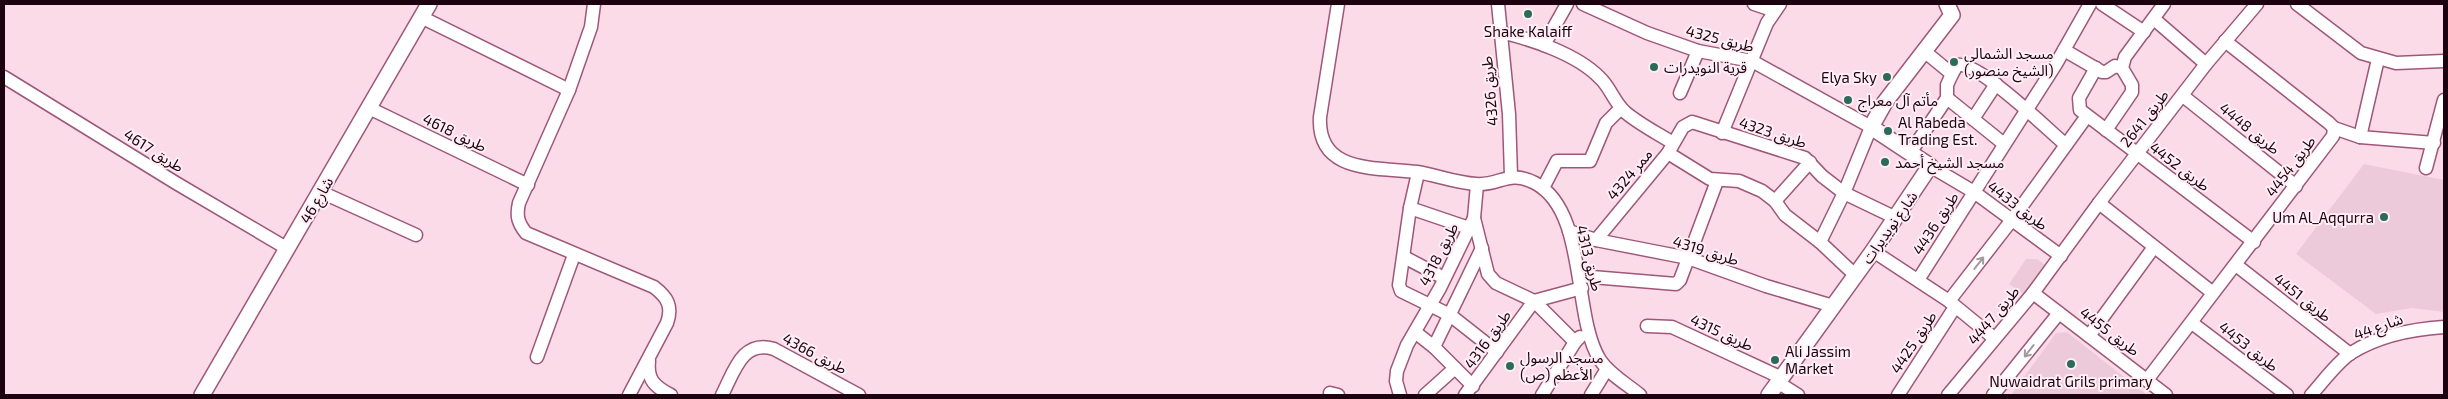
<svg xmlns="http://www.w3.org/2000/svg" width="2448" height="399" font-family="'Exo 2','Noto Sans Arabic',sans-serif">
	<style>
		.built { fill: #edcad9 }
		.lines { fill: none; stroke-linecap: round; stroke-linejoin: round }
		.minor-casing { stroke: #9e5779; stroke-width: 15 }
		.tertiary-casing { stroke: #9e5779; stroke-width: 18 }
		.minor { stroke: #fff; stroke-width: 12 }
		.tertiary { stroke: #fff; stroke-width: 15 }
		.oneway { stroke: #a49a9f }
		.poi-dot { fill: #2c6b59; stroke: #ffeef4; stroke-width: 2 }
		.labels { text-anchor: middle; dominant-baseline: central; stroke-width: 4; stroke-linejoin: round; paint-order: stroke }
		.poi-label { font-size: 15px; fill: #1c030f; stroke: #ffeef4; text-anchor: start }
		.street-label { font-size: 15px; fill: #1c030f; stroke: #ffeef4 }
	</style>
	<rect width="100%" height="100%" fill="#fcdbe9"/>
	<g class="built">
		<path d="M2364,164l80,16v132l-32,-4 -36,6 -80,-60z"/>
		<path d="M2026,259h11l11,8 -22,29 -17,-12z"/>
		<path d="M2067,332l80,63h-136l45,-62z"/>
	</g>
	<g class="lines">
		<g class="minor-casing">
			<g id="minor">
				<path d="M594,4l-3,23 -22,63 -50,113c-3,13 -1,20 7,30l128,54c13,10 19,19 13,36l-38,72"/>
				<path d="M1338,4l-18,113c-3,57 56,50 97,55 19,3 39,11 59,12 24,2 32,-15 59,-1 53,28 37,133 65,177 10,15 27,24 40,35"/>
				<path d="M1498,4l11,110 2,62"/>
				<path d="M1583,4l64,29 51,18 54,10 119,66 -27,66 -24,49"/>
				<path d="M1754,4l21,7"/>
				<path d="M2102,4l42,28"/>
				<path d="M2297,4l64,49 35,10 48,-2"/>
				<path d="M421,17l148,73"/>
				<path d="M2154,19l52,45"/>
				<path d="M1500,32c31,7 77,22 100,46 10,9 14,24 25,34 14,12 32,21 48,31"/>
				<path d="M1544,45l23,-41"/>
				<path d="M2064,50l38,22h4l9,-6 7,2"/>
				<path d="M1924,51l28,23 5,-9c21,-4 90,64 109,80"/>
				<path d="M2096,68l-17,30 1,12 174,132"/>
				<path d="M4,77l172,106 112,66"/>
				<path d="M1680,93l18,-42"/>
				<path d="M2183,96l113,90"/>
				<path d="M1947,98l57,46"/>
				<path d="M369,108l159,77"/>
				<path d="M1973,119l23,-35"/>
				<path d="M2334,128l26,9 74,6"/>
				<path d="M2106,130l26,-38v-7l-10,-17 3,-11 39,-53"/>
				<path d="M1722,133l45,-110 13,-19"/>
				<path d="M2360,137l18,-78"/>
				<path d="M1668,153l42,26 29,2 23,10 13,10 10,14 35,27 35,33"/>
				<path d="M1910,153l37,-55v-13l5,-11"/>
				<path d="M1930,166l44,26 87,64"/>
				<path d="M2426,168l18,-68"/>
				<path d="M1418,173l-8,35 -11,77 2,6 49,24 47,37"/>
				<path d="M1477,185l-3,33 14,56 8,9 38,18 48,-13"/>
				<path d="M1543,188l14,-27h33l16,-38 15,-15"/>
				<path d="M321,192l95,43"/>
				<path d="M1775,201l35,-39"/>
				<path d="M2099,203l114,90"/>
				<path d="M1410,208l59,20"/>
				<path d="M1569,231l27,9 92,18 78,28 67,20"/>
				<path d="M1596,240l72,-87 15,-26 9,-5 113,36 17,18 22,17 52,25"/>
				<path d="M1873,251l76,50 45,37"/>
				<path d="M1404,257l40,21"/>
				<path d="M2236,265l114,89"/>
				<path d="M1580,276l96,8 4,-4 37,-99"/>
				<path d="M1918,280l138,-216 34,-60"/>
				<path d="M2033,293l133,102"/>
				<path d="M1949,301l62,-80 76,-105"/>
				<path d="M2192,323l95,72"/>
				<path d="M1647,326l25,1 110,51"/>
				<path d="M1415,332l19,15 39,39"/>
				<path d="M2089,336l65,-89"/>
				<path d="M1434,347l48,-99"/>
				<path d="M537,357l37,-102"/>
				<path d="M649,361c-2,19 6,26 22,34"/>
				<path d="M2147,380l186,-244 1,-8 -5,-5 -104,-82"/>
				<path d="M1779,383l19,12"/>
				<path d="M1330,393l8,2"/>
				<path d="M722,395c12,-23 20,-56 52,-46l85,46"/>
				<path d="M1400,395l-4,-14 1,-10 10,-26 33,-57 34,-70"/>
				<path d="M1425,395l30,-27"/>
				<path d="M1465,395l69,-94 41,41"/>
				<path d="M1542,395l33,-53 5,-5"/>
				<path d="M1591,395l16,-26"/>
				<path d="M1898,395l57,-88"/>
				<path d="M1948,395l85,-102 66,-90 107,-139 51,-60"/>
				<path d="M1993,395l66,-82"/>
				<path d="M2311,395c12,-13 25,-32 40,-42 27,-17 62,-24 93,-26"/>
			</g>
		</g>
		<g class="tertiary-casing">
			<g id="tertiary">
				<path d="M202,395l227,-391"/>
				<path d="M1769,395l104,-144 57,-85 -59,-39 14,-25 67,-87 -5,-11"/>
			</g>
		</g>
		<use href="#minor" class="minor"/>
		<use href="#tertiary" class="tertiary"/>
	</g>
	<defs><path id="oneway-shaft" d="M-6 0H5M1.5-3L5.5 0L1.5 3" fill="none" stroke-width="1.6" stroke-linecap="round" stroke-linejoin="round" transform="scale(1.25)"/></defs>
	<g class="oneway">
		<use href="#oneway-shaft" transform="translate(1979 263) rotate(-52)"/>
		<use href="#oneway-shaft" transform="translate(2029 351) rotate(128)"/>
	</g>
	<g class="poi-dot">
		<circle cx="1528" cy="14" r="5"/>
		<circle cx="1954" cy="62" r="5"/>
		<circle cx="1654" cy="67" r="5"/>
		<circle cx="1887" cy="77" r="5"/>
		<circle cx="1848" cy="100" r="5"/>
		<circle cx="1888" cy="131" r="5"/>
		<circle cx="1885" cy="162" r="5"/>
		<circle cx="2384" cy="217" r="5"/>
		<circle cx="1775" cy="360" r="5"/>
		<circle cx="2071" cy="364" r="5"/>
		<circle cx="1510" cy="366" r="5"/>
	</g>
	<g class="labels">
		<g class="poi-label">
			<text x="1528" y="31" text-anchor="middle">Shake Kalaiff</text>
			<text x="1964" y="53">مسجد الشمالي<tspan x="1964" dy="17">(الشيخ منصور)</tspan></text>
			<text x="1664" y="67">قرية النويدرات</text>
			<text x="1877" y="77" text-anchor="end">Elya Sky</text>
			<text x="1858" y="100">مأتم آل معراج</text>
			<text x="1898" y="122">Al Rabeda<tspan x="1898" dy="17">Trading Est.</tspan></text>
			<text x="1895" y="162">مسجد الشيخ أحمد</text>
			<text x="2374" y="217" text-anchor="end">Um Al_Aqqurra</text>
			<text x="1785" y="351">Ali Jassim<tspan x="1785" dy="17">Market</tspan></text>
			<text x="1520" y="357">مسجد الرسول<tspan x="1520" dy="17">الأعظم (ص)</tspan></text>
			<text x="2071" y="381" text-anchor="middle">Nuwaidrat Grils primary</text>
		</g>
		<g class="street-label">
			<text transform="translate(1720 38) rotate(14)">طريق 4325</text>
			<text transform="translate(1489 91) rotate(-95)">طريق 4326</text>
			<text transform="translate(2144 118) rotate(-52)">طريق 2641</text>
			<text transform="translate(2250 128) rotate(39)">طريق 4448</text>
			<text transform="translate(455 132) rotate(26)">طريق 4618</text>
			<text transform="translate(1773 132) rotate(18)">طريق 4323</text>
			<text transform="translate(154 150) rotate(32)">طريق 4617</text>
			<text transform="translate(2180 166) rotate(37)">طريق 4452</text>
			<text transform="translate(2290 166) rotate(-53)">طريق 4454</text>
			<text transform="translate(1629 174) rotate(-50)">ممر 4324</text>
			<text transform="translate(316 200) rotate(-60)">شارع 46</text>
			<text transform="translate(2018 205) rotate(37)">طريق 4433</text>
			<text transform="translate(1935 223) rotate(-57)">طريق 4436</text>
			<text transform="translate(1889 227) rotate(-55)">شارع نويديرات</text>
			<text transform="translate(1706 250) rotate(17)">طريق 4319</text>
			<text transform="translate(1438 254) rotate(-63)">طريق 4318</text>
			<text transform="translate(1590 258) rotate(76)">طريق 4313</text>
			<text transform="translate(2303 297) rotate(38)">طريق 4451</text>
			<text transform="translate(1993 315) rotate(-50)">طريق 4447</text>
			<text transform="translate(2378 326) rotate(-20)">شارع 44</text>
			<text transform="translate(2110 331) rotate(37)">طريق 4455</text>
			<text transform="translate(1722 332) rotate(25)">طريق 4315</text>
			<text transform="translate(1487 339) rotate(-54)">طريق 4316</text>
			<text transform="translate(1913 342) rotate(-57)">طريق 4425</text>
			<text transform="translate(2249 346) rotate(38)">طريق 4453</text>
			<text transform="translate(815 353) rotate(28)">طريق 4366</text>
		</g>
	</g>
	<rect width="2448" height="399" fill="none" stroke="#1c030f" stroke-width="10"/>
</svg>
